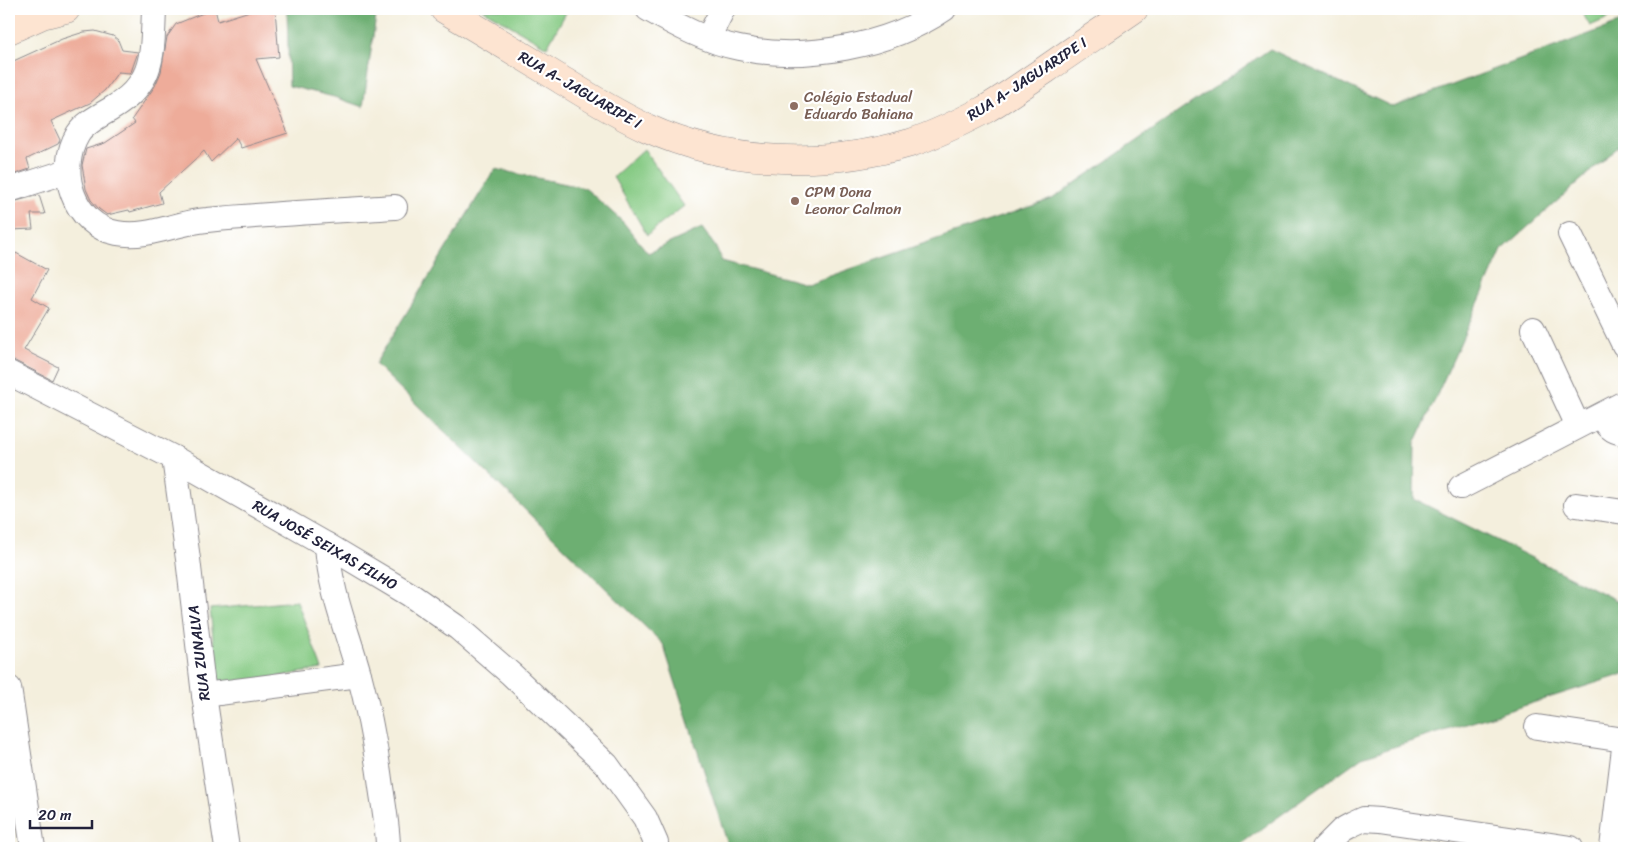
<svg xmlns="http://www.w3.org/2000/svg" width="1633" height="857" font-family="Sriracha,sans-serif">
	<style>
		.green { fill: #87cb85; stroke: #547660 }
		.forest { fill: #6daf72; stroke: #486856 }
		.building { fill: #eeac9a }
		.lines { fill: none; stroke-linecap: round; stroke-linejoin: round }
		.minor-casing { stroke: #8b888c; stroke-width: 26 }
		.secondary-casing { stroke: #8b888c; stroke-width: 29 }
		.minor { stroke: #fff; stroke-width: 24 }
		.secondary { stroke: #fde4d1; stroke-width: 28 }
		.education-dot { fill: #8d6e63; stroke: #fff; stroke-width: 2 }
		.labels { text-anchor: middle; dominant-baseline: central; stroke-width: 4.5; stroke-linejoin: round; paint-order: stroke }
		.street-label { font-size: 15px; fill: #22223b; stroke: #fff }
		.education-label { font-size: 15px; fill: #785e54; stroke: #fff; text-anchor: start }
	</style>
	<rect width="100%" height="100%" fill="#fff"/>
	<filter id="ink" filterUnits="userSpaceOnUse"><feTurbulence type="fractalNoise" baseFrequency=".02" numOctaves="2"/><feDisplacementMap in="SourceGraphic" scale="10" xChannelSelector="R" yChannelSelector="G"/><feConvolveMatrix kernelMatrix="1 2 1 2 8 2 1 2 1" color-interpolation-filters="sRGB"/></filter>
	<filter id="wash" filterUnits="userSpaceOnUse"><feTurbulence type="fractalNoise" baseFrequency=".0096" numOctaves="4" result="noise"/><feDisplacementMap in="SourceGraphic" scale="20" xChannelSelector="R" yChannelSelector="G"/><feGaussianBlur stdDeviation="1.12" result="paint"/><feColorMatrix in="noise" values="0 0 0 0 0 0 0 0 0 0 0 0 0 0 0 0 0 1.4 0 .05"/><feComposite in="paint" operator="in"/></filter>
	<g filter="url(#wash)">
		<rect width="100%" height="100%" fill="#f4efdd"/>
		<g class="green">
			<path d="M482,9h86l-21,38z"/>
			<path d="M1580,9h44v2l-34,15z"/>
			<path d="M644,149l40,57 -37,29 -34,-58z"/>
			<path d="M297,601l25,68 -104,18 -8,-78z"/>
		</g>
		<g class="forest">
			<path d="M287,9h90l-14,98 -29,-10 -45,-11z"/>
			<path d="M1624,21v121l-122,108 -87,194 -1,55 210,105v70l-262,83 -127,91h-506l-66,-204 -288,-280 120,-195 90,19 38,34 25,31 54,-25 13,18 7,15 85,23 245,-85 218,-150 123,58z"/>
		</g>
		<g id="blocks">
			<g class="building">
				<path d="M213,9h2l3,12 38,-12h19l4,48 -23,2 32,74 -47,15 -5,-10 -25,24 -7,-11 -45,41 3,11 -32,9 -1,-2 -22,5 -8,-6 -8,-9 -5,-11 -4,-24 4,-16 19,-6 30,-20 -3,-4 23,-33 6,-14 6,-35 9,-13z"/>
				<path d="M95,31l18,5 5,4 4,10 16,2 -7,20 -1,1 -12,-1 -13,18 -15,13 -39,18 9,19 -2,4 -31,15 3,10 -21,7v-113l53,-24 22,-7z"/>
				<path d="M39,195l6,19h-14l2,15 -22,1 -2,-27z"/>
				<path d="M16,253l31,17 -15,28 17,10 -25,42 34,17 -6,13 -37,-19 -6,-2v-93z"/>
			</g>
		</g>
	</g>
	<g filter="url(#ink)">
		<use href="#blocks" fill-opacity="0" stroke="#8b888c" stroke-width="1"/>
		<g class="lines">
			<g class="minor-casing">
				<g id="minor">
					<path d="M154,9c-2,47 1,74 -43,100 -12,7 -26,14 -33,25 -22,36 -5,91 39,99 31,6 60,-11 90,-13 62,-6 126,-9 188,-13"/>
					<path d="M648,9c28,16 60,33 91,39 65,14 151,-2 205,-39"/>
					<path d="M708,38l15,-29"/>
					<path d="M9,190l59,-19"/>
					<path d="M1570,234l54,111"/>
					<path d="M1533,329l45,97"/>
					<path d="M9,373l165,85 153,87 82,49 49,34 53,46 96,91 38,53 11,25 -1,5"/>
					<path d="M1602,415c5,11 10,17 22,18"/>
					<path d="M174,458l14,101 16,136 23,153"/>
					<path d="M1461,487l163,-84"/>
					<path d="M1576,505l48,7"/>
					<path d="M327,545c3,47 20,85 32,129 10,37 17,75 22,113 3,21 7,41 7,61"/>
					<path d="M9,688l24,160"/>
					<path d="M204,695l155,-20"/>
					<path d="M1537,727l87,13"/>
					<path d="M1324,848l18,-18 11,-6 11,-5 16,1 191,28"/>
					<path d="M1612,848l12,-100"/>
				</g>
			</g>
			<g class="secondary-casing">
				<g id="secondary">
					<path d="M444,9c39,23 77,46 116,70 28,17 56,35 87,49 81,37 178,40 263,15 25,-8 51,-21 74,-33 21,-12 41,-27 61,-40 30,-21 60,-41 89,-61"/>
					<path d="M9,30l33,-15 24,-6"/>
				</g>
			</g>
			<use href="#minor" class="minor"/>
			<use href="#secondary" class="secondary"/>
		</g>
	</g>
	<g class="education-dot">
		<circle cx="794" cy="106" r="5"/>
		<circle cx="795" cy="201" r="5"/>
	</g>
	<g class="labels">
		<g class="street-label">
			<text transform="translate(1027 79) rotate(-33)">RUA A- JAGUARIPE I</text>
			<text transform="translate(580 90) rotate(30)">RUA A- JAGUARIPE I</text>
			<text transform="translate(325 545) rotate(30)">RUA JOSÉ SEIXAS FILHO</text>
			<text transform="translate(199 653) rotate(-97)">RUA ZUNALVA</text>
		</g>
		<g class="education-label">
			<text x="804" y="97">Colégio Estadual<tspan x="804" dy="17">Eduardo Bahiana</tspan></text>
			<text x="805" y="192">CPM Dona<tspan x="805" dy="17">Leonor Calmon</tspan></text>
		</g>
	</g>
	<rect width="1633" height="857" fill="none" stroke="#fff" stroke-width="30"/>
	<path d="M30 820v8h62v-8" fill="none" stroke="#22223b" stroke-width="2.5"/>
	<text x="38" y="820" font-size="15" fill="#22223b" stroke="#ffffff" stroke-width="4" paint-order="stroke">20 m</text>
</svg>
